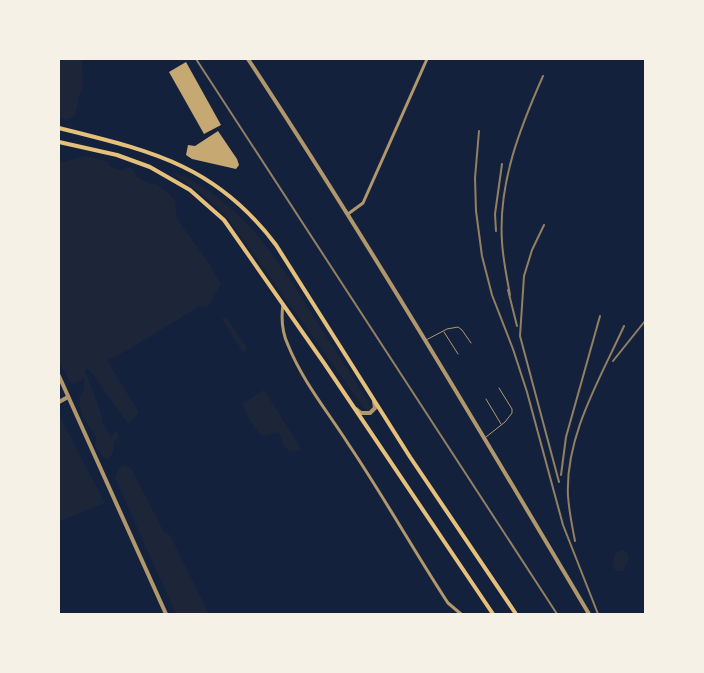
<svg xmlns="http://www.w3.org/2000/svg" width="704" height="673" font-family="Roboto,sans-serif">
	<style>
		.green { fill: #1d2539 }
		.building { fill: #c6a872 }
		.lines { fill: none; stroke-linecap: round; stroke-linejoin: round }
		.service { stroke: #b1986c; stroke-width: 1 }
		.minor { stroke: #b1986c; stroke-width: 3 }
		.tertiary { stroke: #b1986c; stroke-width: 4 }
		.secondary { stroke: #e5c07b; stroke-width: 4 }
		.rail { stroke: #918062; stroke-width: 2 }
	</style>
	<rect width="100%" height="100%" fill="#14213d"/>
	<g class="green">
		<path d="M59,59h23l1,29 -5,9v6l-3,13 -9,4 -7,-3z"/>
		<path d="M86,156l22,6 2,5 12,4 5,-4c7,1 8,4 10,10l14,7h5l14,10 -1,1 6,5 2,19 31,43 13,22 -13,23 -8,-1 -74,45 -19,9 32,53 -11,11 -39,-55 -4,1 18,49 -2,1 10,17 5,-7 3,6 -1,4 -4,2 -1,10 -4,7c-7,0 -10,-7 -14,-12l1,-11c-10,-15 -16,-19 -17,-39l5,-7 1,-12 -11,6 -3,-1 -12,-21v-202l4,2z"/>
		<path d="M176,173c65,27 102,87 138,144 19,30 39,60 58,91l-1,2 -5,1 -139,-194 -24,-22 -28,-20z"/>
		<path d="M226,317l21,31 -2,3 -101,63 99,-62 -21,-33z"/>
		<path d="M264,390l34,54 3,6 -11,2 -7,-7 -4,-13 -17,4c-9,-10 -16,-20 -19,-33z"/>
		<path d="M59,415l46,88 -45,18 -1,-1z"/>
		<path d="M124,465l7,3 34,66 5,1 39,79h-33l-61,-136 4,-10z"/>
		<path d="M622,550l5,3 2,6 -6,12h-7l-3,-4c0,-7 1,-15 9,-17z"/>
	</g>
	<g class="building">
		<path d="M186,62l35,63 -17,9 -35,-62z"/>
		<path d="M218,131l19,28 2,6 -3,4 -44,-10 -6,-4 2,-10 7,1z"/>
	</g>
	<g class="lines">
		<g class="service">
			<path d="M444,332l14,22"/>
			<path d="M426,340l21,-11 11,-2 4,3 9,13"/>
			<path d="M486,399l15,25"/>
			<path d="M486,437l19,-15 7,-9v-4l-13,-21"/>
		</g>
		<g class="minor">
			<path d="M348,214l15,-11 64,-144"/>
			<path d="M283,304c-2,14 -1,28 5,41 15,37 40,67 61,100 35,52 65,106 99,158l13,11"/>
		</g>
		<g class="tertiary">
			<path d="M248,59c119,181 230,368 341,555"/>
			<path d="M59,376l107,238"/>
			<path d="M59,402l9,-5"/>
			<path d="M356,409l5,4h9l5,-5 -1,-7"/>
		</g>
		<g class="secondary">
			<path d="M59,128c92,23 157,37 217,117l134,212 106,157"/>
			<path d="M59,142l58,13 33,12 40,23 34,30 100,143 169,251"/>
		</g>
		<g class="rail">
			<path d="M196,59l361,555"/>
			<path d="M479,131l-4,47 1,33 6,45 10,39 21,54 14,43 36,133 35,89"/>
			<path d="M544,225l-12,25 -8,26 -4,60 39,146"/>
			<path d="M496,231l-1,-17 7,-50"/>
			<path d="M508,290l9,36"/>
			<path d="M510,295c-3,-17 -7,-35 -8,-53 -4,-59 18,-114 41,-166"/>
			<path d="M613,361l32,-40"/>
			<path d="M561,475l5,-38 34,-121"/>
			<path d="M575,541c-3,-15 -6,-30 -7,-45 -3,-60 32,-117 56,-170"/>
		</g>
	</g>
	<rect width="704" height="673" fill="none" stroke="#f6f1e7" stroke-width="120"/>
</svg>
